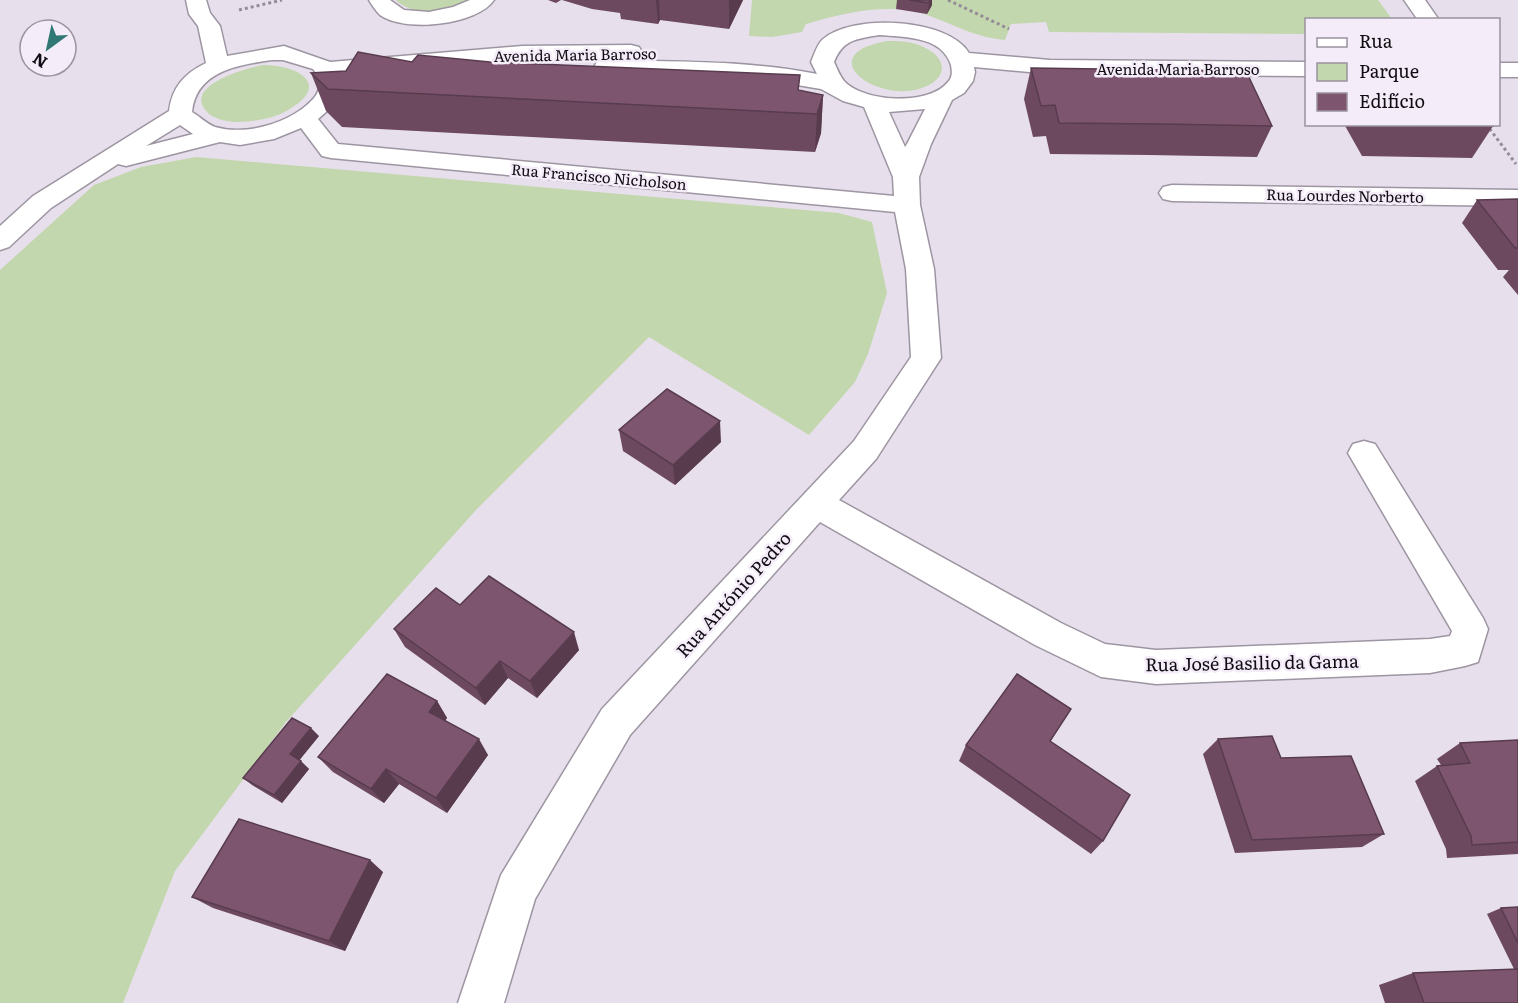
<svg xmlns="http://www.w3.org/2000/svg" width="1518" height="1003" font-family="Literata,serif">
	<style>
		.green { fill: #c2d7ad }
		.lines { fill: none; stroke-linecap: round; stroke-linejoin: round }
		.minor-casing { stroke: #9d95a1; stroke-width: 3 }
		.path { stroke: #948d97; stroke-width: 3; stroke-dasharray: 3 3; stroke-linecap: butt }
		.minor { fill: #fff; fill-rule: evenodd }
		.wall { fill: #6c495f }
		.shaded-wall { fill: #583c4e }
		.building { fill: #7e556f; stroke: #583c4e; stroke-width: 1.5 }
		.labels { text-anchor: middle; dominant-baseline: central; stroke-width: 5; stroke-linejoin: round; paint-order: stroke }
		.far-street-label { font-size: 15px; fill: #100d12; stroke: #f5ecf9 }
		.street-label { font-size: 18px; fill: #100d12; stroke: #f5ecf9 }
	</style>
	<rect width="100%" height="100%" fill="#e8dfec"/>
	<g class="green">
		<path d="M396,0h73c-20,13 -55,18 -73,0z"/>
		<path d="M752,0h626l14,19 -86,1v14l-257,-2 -3,-10 -35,2 -6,16c-30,-3 -48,-14 -75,-24 -39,-15 -86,-3 -124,8l-4,8 -30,5 -23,-1z"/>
		<path d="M887,41c11,0 21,0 32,4 29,11 32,34 0,44 -46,13 -107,-35 -32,-48z"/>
		<path d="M263,65c34,0 70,19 25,45 -15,9 -32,11 -49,12 -10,0 -23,-2 -31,-9 -28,-27 39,-45 55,-48z"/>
		<path d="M196,157l643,56 33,9 15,71 -19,61 -13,28 -46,53 -160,-98 -173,173 -190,212 -111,149 -52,132h-123v-733l94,-85 47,-18z"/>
	</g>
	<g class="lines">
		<g class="minor-casing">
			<g id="minor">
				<path d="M186,0h20l4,13 10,13 7,30 57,-10 46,16 192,-16 109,-1 8,2 3,5 -3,5 -8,2 -109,1 -182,15 4,6 -10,24 -16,14 20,25 556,52 -1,-19 -29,-70 -21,-6 -22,-12 -54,-9 -45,-4 -117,-2 -8,-2 -3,-5 3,-5 8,-2c71,2 142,0 212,14l-6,-12c3,-7 6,-17 11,-22 29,-27 126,-22 147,13l81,7 256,2v14l-256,-2 -76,-7 1,5 -2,9 -9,12 -12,7 -21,44 -12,33 1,28 14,64 7,89 -65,101 -37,41 222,123 44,21 51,6 274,-11 20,-3 2,-5 -104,-178 5,-9 11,-3 11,3 108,174 5,11 -10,33 -13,4 -35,7 -274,11 -55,-7 -66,-32 -215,-123 -190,213 -95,164 -31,104h-46l43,-128 101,-166 252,-268 57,-84 -5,-88 -11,-57 -564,-54 -9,-2 -21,-28 -27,11 -34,6 -20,-3 -94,24 -8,-2 -67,44 -42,39 -9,3v-24l33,-30 136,-85c3,-24 16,-38 37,-48l-8,-37 -9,-12zM879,35c25,2 63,1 72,30 1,6 2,12 -3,17 -19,24 -83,20 -103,0 -5,-5 -8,-14 -11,-20 9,-23 23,-23 45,-27zM272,60h11l30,9 9,12c-3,6 -4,13 -8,17 -22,25 -67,38 -99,29 -8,-3 -16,-11 -23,-15 4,-41 46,-47 80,-52zM925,109l-18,35 -2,3 -16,-35zM180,125l13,9 -47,12z"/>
				<path d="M369,0h21l14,10 25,2 24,-5 17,-7h24c-17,25 -89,33 -114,15 -4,-4 -8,-10 -11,-15z"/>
				<path d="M1404,0h21l14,20h-21z"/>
				<rect x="1498" y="63" width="20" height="14"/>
				<path d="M1172,185l346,5v16l-346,-5 -9,-2 -4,-6 4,-6z"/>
			</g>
		</g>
		<g class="path">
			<path d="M948,0l61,29"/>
			<path d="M239,10l43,-10"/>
			<path d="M1486,124l30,40"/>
		</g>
		<use href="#minor" class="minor"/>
	</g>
	<g class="wall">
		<path d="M548,0h13l-5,3z"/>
		<path d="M562,0h181l-14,29 -69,-9 -2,4 -37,-5 -1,-6 -28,-4z"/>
		<path d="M897,0h35v5l-5,9 -31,-5z"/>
		<path d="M412,62h78l309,29 24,4 -2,38 -6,19 -473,-25 -16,-16 -15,-38 35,-2z"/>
		<path d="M1031,68l241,58 -15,31 -108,-2 -99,-1 -4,-18 -13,1 -9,-38z"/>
		<path d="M1344,124h148l1,2 -21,32 -110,-2z"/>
		<path d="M1518,199v96l-15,-18 6,-7h-11l-36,-47 15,-23z"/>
		<path d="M619,430l102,12 -46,43 -52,-34z"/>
		<path d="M460,605l119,45 -42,48 -29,-20 -23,27 -80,-58 -11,-18z"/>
		<path d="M437,701l10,17 -2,2 43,35 -41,58 -48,-29 -15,19 -51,-31 -15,-15z"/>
		<path d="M1071,709l-21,33 53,99 -12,13 -132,-93 7,-16z"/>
		<path d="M319,736l-20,24 10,9 -27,34 -30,-18 -9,-7z"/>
		<path d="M1218,739l63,19 103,76 -22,13 -127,6 -32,-99z"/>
		<path d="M1518,740v114l-71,4 -1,-9 -31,-68 22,-15 4,-1 -4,-6 23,-16z"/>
		<path d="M383,872l-38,79 -132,-43 -21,-11z"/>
		<path d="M1518,907v96h-133l-6,-18 34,-12 101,-4 -27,-55 14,-6z"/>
	</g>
	<g class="shaded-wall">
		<path d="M656,0h3l1,20 -2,4z"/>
		<path d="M729,0h14l-14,29z"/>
		<path d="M930,0h2v5l-5,9z"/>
		<path d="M823,95l-2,38 -6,19 2,-38z"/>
		<path d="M720,421l1,21 -46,43 -2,-20z"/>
		<path d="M574,632l5,18 -42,48 -7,-17z"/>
		<path d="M500,661l8,17 -23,27 -9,-17z"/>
		<path d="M437,701l10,17 -7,10 -11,-16z"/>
		<path d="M311,728l8,8 -21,26 -8,-8z"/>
		<path d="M479,739l9,16 -41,58 -11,-15z"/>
		<path d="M301,761l8,8 -27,34 -8,-8z"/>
		<path d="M386,769l13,15 -15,19 -13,-14z"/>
		<path d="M370,860l13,12 -38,79 -16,-10z"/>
	</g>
	<g class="building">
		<path d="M909,0h21l-1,3z"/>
		<path d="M358,52l54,10 6,-7 72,7 310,13 -2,15 25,5 -6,19 -489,-25 -17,-16 35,-2z"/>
		<path d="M1031,68l215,3 26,55 -111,-2 -102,-1 -4,-18 -14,1z"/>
		<path d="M1379,124h113l1,2 -114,-1z"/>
		<path d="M1518,199v49h-3l-38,-48z"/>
		<path d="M667,389l53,32 -47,44 -54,-35z"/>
		<path d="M489,576l85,56 -44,49 -30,-20 -24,27 -82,-59 42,-41 24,17z"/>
		<path d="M387,674l50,27 -8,11 50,27 -43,59 -50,-29 -15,20 -53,-32z"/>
		<path d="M1017,674l54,35 -21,32 80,54 -27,46 -137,-96z"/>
		<path d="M292,718l19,10 -21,26 11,7 -27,34 -31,-17z"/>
		<path d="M1272,736l9,22 70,-2 33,78 -132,6 -34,-101z"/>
		<path d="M1518,740v102l-46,3 -1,-9 -34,-70 33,-3 -10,-20z"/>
		<path d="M239,819l131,41 -41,81 -137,-44z"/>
		<path d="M1518,907v36l-17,-35z"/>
		<path d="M1518,969v34h-94l-11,-30z"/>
	</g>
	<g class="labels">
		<g class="far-street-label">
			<text transform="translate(575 54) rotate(-1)">Avenida Maria Barroso</text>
			<text x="1178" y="68">Avenida Maria Barroso</text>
			<text transform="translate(599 176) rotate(5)">Rua Francisco Nicholson</text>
			<text transform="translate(1345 195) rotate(1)">Rua Lourdes Norberto</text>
		</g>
		<g class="street-label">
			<text transform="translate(733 594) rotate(-48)">Rua António Pedro</text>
			<text transform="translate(1252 662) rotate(-1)">Rua José Basilio da Gama</text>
		</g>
	</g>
	<rect x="1305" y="18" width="195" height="108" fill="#f5ecf9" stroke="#99939d" stroke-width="1.5"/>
	<rect x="1317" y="38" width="30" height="9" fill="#ffffff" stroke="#99939d" stroke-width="1.5"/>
	<text x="1359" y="48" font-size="18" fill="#100d12">Rua</text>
	<rect x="1317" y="63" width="30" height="18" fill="#c2d7ad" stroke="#99939d" stroke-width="1.5"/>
	<text x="1359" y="78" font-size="18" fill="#100d12">Parque</text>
	<rect x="1317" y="93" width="30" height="18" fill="#7e556f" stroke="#99939d" stroke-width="1.5"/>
	<text x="1359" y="108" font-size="18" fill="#100d12">Edifício</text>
	<g transform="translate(48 48) rotate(213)"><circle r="28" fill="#f5ecf9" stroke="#99939d" stroke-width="1.5"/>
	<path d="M0-4.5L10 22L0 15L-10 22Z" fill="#2f7873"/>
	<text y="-9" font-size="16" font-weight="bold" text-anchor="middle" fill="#100d12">N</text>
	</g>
</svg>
